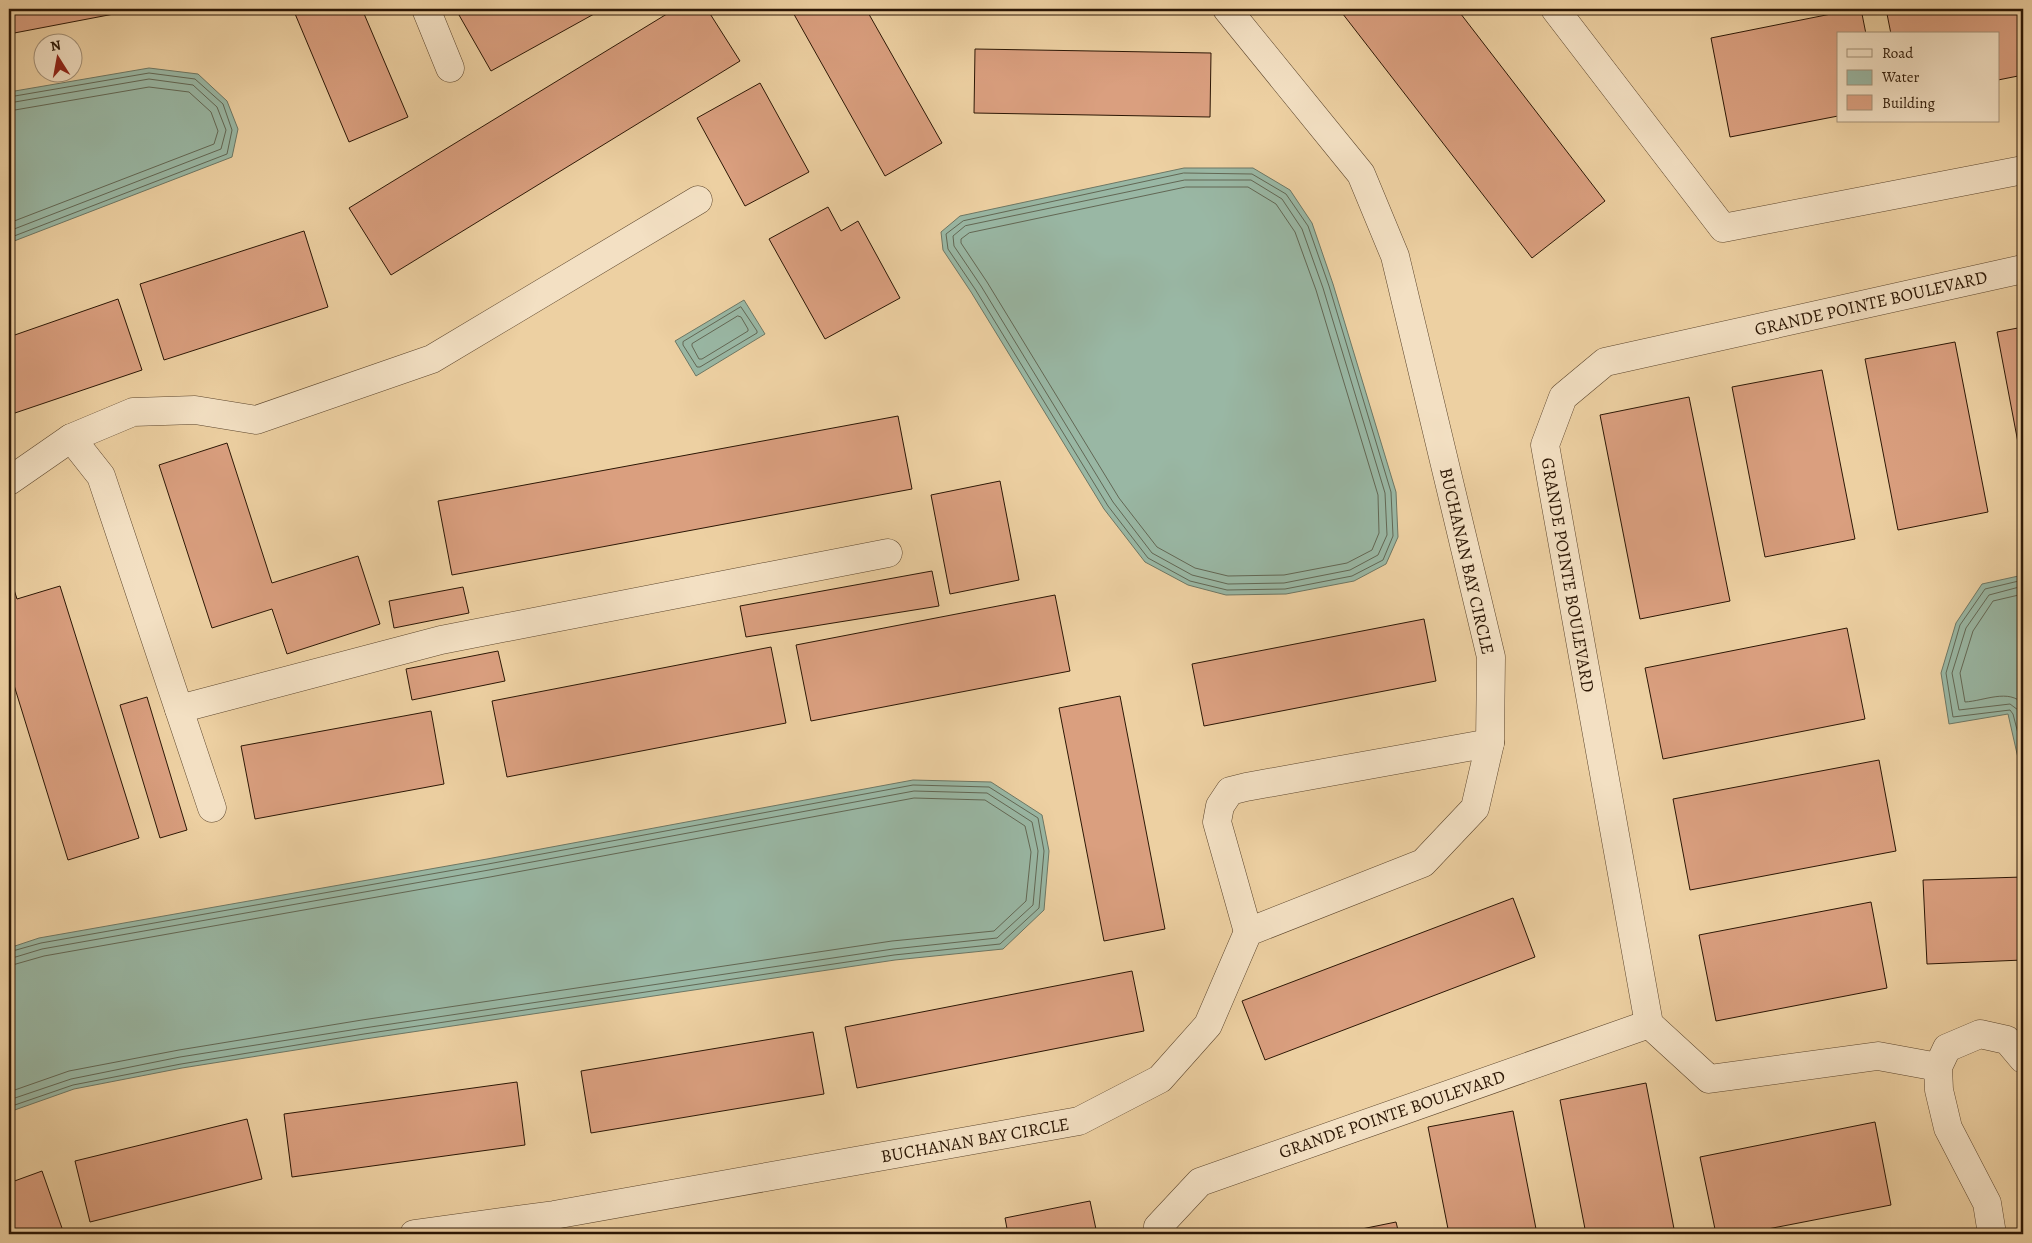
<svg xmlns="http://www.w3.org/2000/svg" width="2032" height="1243" font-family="Alegreya,serif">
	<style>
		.water { fill: #99b7a4; stroke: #6d7764 }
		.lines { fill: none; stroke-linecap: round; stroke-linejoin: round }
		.shore { stroke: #626754; stroke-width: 1 }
		.building { fill: #da9f7f; stroke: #2c1705 }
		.minor-casing { stroke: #5c452c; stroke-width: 29 }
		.minor { stroke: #f3e0c3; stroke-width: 28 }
		.labels { text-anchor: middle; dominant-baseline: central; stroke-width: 4.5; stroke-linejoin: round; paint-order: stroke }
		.street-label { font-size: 18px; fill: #2c1705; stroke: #f3e0c3 }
	</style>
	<rect width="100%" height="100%" fill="#edd0a2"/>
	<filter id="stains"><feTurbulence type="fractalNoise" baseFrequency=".004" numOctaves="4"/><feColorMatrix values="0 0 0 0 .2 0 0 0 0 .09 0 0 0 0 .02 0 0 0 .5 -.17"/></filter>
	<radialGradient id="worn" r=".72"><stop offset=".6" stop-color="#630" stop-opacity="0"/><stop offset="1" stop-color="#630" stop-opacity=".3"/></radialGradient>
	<g class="water">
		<path d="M149,68l49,6 29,27 11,28 -6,28 -223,86v-151z"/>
		<path d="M1184,168h69l37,22 22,33 21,61 63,208 2,45 -12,27 -32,17 -68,13 -60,1 -38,-10 -43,-23 -41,-53 -133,-217 -28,-42 -2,-18 19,-16z"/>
		<path d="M744,300l21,34 -69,42 -21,-35z"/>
		<path d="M2023,575v182l-5,1 -10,-44 -59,10 -8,-51 15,-50 26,-39z"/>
		<path d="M913,780l78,2 51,33 7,36 -5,59 -41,39 -108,11 -530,79 -183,29 -108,21 -65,23v-164l30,-10 448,-79z"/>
	</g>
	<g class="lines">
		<g class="shore">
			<path d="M9,97l140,-24 46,6 28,25 9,26 -5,24 -218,84"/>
			<path d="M9,103l140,-24 44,6 24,22 9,23 -5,19 -212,82"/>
			<path d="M9,111l140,-24 40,5 22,20 7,19 -4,13 -205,79"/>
			<path d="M1184,173l68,1 34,20 22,32 21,60 62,206 2,44 -10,24 -31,16 -67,13 -58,1 -37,-9 -42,-23 -40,-52 -133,-217 -27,-40 -2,-15 17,-13z"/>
			<path d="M1185,180h66l31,19 20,30 21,59 62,205 2,42 -9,20 -28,15 -66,13 -56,1 -36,-9 -40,-22 -39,-51 -132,-216 -27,-40 -1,-10 12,-10z"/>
			<path d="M1186,187h62l28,17 19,28 21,58 62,205 1,38 -7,17 -25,13 -63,12 -56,1 -33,-8 -38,-21 -38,-49 -132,-216 -26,-39v-4l8,-6z"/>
			<path d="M741,307l16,24v2l-57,34h-3l-14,-22v-3z"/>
			<path d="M738,316l3,1 7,12v2l-46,28h-3l-7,-13v-2z"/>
			<path d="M2023,580l-38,9 -25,36 -14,48 7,44 57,-7 3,4 10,39"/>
			<path d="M2023,586l-34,9 -23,33 -14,45 7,37 51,-6 8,6 5,21"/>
			<path d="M2023,594l-30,7 -20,30 -13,42 5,29c19,-1 44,-14 58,2"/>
			<path d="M9,952l32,-9 447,-79 425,-79 76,2 49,31 6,33 -5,57 -39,36 -106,11 -530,79 -183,30 -108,21 -64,22"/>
			<path d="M9,959l33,-10 447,-79 425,-79 73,2 45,29 6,29 -5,54 -36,33 -104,11 -529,79 -184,29 -109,22 -62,21"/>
			<path d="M9,966l35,-10 446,-79 424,-79 71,2 40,26 6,26 -5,49 -32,30 -102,10 -530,79 -183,30 -110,21 -60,21"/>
		</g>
	</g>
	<g class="building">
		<path d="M9,9h131l-131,25z"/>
		<path d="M293,9h69l46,108 -59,25z"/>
		<path d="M470,9h133l-112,62 -32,-56z"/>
		<path d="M675,9h32l33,52 -349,214 -42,-67z"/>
		<path d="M791,9h75l76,134 -57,33z"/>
		<path d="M1339,9h118l148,192 -73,57z"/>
		<path d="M1856,9h5l5,25h-28v82l-108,21 -19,-99z"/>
		<path d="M1886,9h137v66l-25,5v-46h-107z"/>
		<path d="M975,49l236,4 -1,64 -236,-4z"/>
		<path d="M760,83l49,89 -64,34 -48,-88z"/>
		<path d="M828,207l13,24 17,-10 42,77 -75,41 -56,-100z"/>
		<path d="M304,231l24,76 -164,53 -24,-76z"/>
		<path d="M118,299l24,71 -133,45v-78z"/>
		<path d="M2023,327v142l-26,-137z"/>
		<path d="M1955,342l33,170 -90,18 -33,-171z"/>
		<path d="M1822,370l33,169 -90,18 -33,-170z"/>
		<path d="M1689,397l41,204 -90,18 -40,-204z"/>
		<path d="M898,416l14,73 -460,86 -14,-74z"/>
		<path d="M227,443l45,140 86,-27 22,68 -93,30 -15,-45 -60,19 -53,-163z"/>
		<path d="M1000,481l19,99 -69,14 -19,-99z"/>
		<path d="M932,571l7,35 -193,31 -6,-31z"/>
		<path d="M9,574l8,25 43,-13 79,252 -71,22 -59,-191z"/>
		<path d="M463,587l6,26 -75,15 -5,-27z"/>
		<path d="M1055,595l15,76 -259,50 -15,-76z"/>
		<path d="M1424,619l12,62 -232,45 -12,-62z"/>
		<path d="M1847,628l18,91 -202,40 -18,-91z"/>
		<path d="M771,647l15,76 -279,54 -15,-76z"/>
		<path d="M498,651l7,30 -93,19 -6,-31z"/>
		<path d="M1120,696l45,233 -61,12 -45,-233z"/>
		<path d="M147,697l40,133 -27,8 -40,-133z"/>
		<path d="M431,711l13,73 -189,35 -14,-73z"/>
		<path d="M1879,760l17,91 -206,39 -17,-91z"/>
		<path d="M2023,877v83l-96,4 -4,-84z"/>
		<path d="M1513,898l22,59 -270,103 -23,-59z"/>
		<path d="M1871,902l16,86 -171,33 -17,-86z"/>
		<path d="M1132,971l12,60 -287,57 -12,-61z"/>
		<path d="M813,1032l11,62 -233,39 -10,-62z"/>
		<path d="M517,1082l8,63 -233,32 -8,-63z"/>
		<path d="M1646,1083l29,151h-89l-26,-134z"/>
		<path d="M1513,1111l24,123h-88l-21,-107z"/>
		<path d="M247,1119l15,60 -172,43 -15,-61z"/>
		<path d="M1875,1122l16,83 -149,29h-26l-16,-77z"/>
		<path d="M42,1171l21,60 -11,3h-43v-51z"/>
		<path d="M1090,1201l7,33h-89l-3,-16z"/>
		<path d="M1396,1222l3,12h-62z"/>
	</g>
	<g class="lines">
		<g class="minor-casing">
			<g id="minor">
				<path d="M426,9l24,59"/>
				<path d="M1555,9l168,219 300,-58"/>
				<path d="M71,438l30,38 111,332"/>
				<path d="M9,481l62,-43 62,-26 62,-2 61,10 176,-61 266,-159"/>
				<path d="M179,709l262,-69 447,-87"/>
				<path d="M1248,932l-31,-110 3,-16 10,-15 16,-4 244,-44"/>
				<path d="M1938,1067l-60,-11 -169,23 -60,-55 -104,-579 18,-48 42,-35 418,-93"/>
				<path d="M414,1234l140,-19 525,-94 81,-42 48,-54 40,-93 175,-69 52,-55 15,-65 1,-86 -96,-401 -34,-82 -134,-165"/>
				<path d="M1160,1234l-2,-7 42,-45 449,-158"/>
				<path d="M1992,1234l-5,-31 -39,-75 -9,-38 -1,-23 9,-19 33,-14 27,6 16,19"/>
			</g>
		</g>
		<use href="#minor" class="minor"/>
	</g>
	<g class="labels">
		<g class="street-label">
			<text transform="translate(1871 303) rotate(-13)">GRANDE POINTE BOULEVARD</text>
			<text transform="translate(1467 561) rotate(77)">BUCHANAN BAY CIRCLE</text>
			<text transform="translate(1568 575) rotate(80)">GRANDE POINTE BOULEVARD</text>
			<text transform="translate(1392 1114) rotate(-19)">GRANDE POINTE BOULEVARD</text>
			<text transform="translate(975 1140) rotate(-10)">BUCHANAN BAY CIRCLE</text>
		</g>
	</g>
	<rect width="2032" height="1243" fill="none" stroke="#edd0a2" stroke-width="30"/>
	<rect x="10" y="10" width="2012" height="1223" fill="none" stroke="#2c1705" stroke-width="2.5"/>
	<rect x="15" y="15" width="2002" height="1213" fill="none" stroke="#2c1705"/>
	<rect x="1837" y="32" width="162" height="90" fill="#f3e0c3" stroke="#a39077"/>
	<rect x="1847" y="49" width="25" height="8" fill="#f3e0c3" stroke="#a39077"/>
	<text x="1882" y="58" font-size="15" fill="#2c1705">Road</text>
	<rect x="1847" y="70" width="25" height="15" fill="#99b7a4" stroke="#a39077"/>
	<text x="1882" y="82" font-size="15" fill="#2c1705">Water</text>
	<rect x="1847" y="95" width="25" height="15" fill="#da9f7f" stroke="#a39077"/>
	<text x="1882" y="108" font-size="15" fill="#2c1705">Building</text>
	<g transform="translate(58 58) rotate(349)"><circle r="24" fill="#f3e0c3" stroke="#a39077"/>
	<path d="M0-4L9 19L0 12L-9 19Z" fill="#8f2418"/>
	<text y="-8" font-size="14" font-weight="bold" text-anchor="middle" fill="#2c1705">N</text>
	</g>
	<rect width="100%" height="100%" filter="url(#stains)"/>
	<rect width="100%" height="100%" fill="url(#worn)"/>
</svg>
